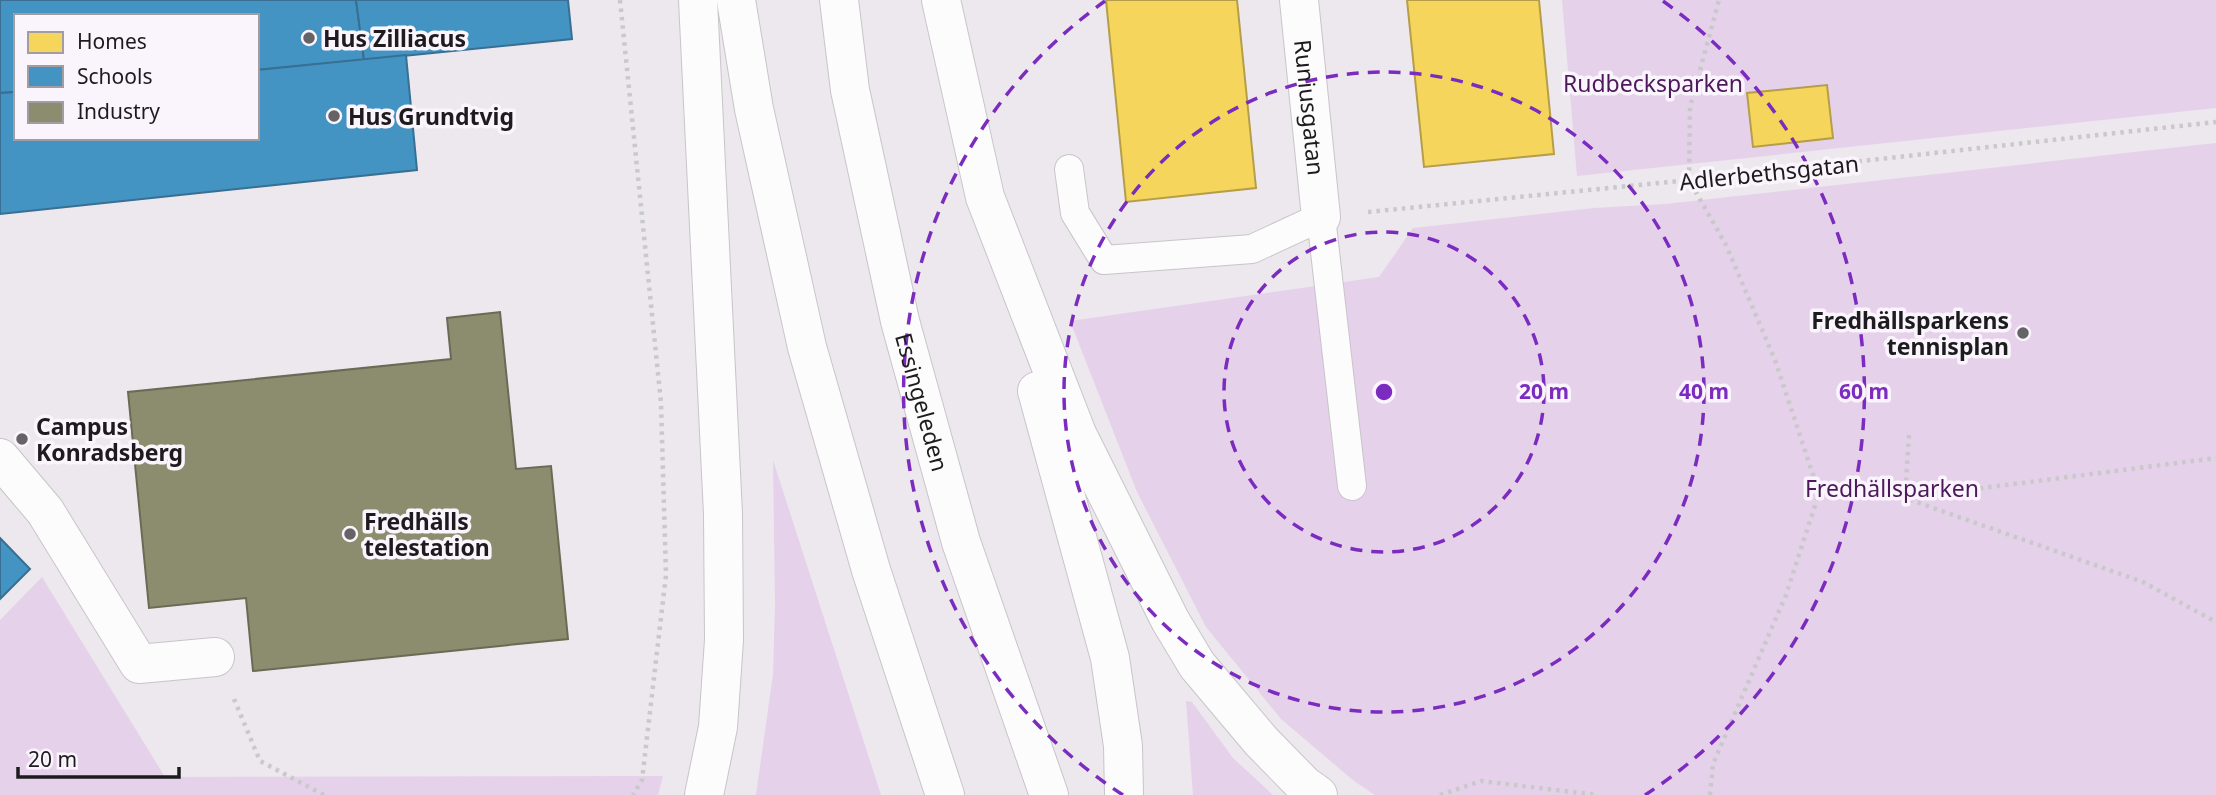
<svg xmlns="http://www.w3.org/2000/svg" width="2216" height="795" font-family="'Noto Sans',sans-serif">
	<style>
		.green { fill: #e6d1eb }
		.homes { fill: #f6d55c; stroke: #b59d49; stroke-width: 2 }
		.schools { fill: #4393c3; stroke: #386f92; stroke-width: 2 }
		.industry { fill: #8c8c6e; stroke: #6b6a56; stroke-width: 2 }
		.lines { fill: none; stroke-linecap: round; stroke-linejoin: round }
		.lane-casing { stroke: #c8c5c9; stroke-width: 30 }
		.street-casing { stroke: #c8c5c9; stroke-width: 40 }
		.highway-casing { stroke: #c8c5c9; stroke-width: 40 }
		.path { stroke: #c9c9ca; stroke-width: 4.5; stroke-dasharray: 3.5 5; stroke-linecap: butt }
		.lane { stroke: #fcfcfc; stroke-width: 28 }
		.street { stroke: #fcfcfc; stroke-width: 38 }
		.highway { stroke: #fcfcfc; stroke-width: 38 }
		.ring { fill: none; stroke: #7b2cbf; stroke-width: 3.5; stroke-dasharray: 12 9 }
		.poi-dot { fill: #656366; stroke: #faf4fc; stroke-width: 2.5 }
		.labels { text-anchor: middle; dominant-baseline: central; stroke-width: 7; stroke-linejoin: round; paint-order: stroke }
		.poi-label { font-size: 23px; font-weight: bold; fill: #1d1b1e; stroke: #faf4fc; text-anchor: start }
		.park-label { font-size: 23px; fill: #4d195a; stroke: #faf4fc }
		.street-label { font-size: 23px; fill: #1d1b1e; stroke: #faf4fc }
		.centre { fill: #7b2cbf; stroke: #faf4fc; stroke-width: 3.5 }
		.ring-label { font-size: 21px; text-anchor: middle; font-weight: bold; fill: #7b2cbf; stroke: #faf4fc; stroke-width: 7; stroke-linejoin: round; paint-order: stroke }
	</style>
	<rect width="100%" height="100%" fill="#ece8ed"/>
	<g class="green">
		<path d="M1562,0h654v108l-639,68z"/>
		<path d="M2216,143v652h-841l-21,-14 -73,-62 -75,-92 -69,-135 -67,-171 309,-44 34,-49 181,-20 71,-4z"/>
		<path d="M773,460l108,335h-125l17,-121 2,-68z"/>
		<path d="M42,577l123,200 498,-1 -5,19h-658v-175z"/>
		<path d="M1186,701l6,1 41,56 40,37h-80z"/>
	</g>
	<g class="homes">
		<path d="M1106,0h131l19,188 -130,14z"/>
		<path d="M1407,0h132l15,154 -130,13z"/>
		<path d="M1827,85l6,53 -80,9 -6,-54z"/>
	</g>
	<g class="schools">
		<path d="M0,0h356l8,60 -107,10v-54h-241v76l-16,1z"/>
		<path d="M356,0h212l4,39 -208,21z"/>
		<path d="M406,55l11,115 -417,44v-121l16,-1v46h241v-68z"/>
		<path d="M0,538l30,31 -30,30z"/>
	</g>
	<path class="industry" d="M500,312l16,157 35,-3 17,173 -315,32 -7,-73 -97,10 -21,-216 323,-33 -4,-41z"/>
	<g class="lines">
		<g class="lane-casing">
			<path id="lane" d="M1069,169l6,44 29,47 148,-11 69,-32 31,269"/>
		</g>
		<g class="street-casing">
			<g id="street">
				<path id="s1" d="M1299,0l22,217"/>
				<path d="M0,458l45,53 94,153 76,-7"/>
			</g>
		</g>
		<g class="highway-casing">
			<g id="highway">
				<path d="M698,0l25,514 1,126 -6,87 -14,68"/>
				<path d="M736,0l18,109 53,238 64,223 74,225"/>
				<path id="s2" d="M839,0l11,90 50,231 61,221 88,253"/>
				<path d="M941,0l44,197 92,237 93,186 27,45 64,76 43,44 14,10"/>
				<path d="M1037,391l73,267 13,88 1,49"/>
			</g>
		</g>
		<g class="path">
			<path d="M620,0l41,403 5,172 -24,205 -9,15"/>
			<path d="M1368,212l321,-32 527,-58"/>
			<path d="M1909,435l-4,63 238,84 73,40"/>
			<path d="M1819,493l86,5 311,-40"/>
			<path d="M234,699l26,62 64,34"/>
			<path d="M1440,795l41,-14 117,14"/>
			<path d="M1710,795l3,-31 73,-169 33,-102 -44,-133 -49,-115 -37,-65 1,-73 29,-107"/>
		</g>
		<use href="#lane" class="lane"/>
		<use href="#street" class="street"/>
		<use href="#highway" class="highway"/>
	</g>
	<g class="ring">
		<circle cx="1384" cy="392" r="160"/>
		<circle cx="1384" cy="392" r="320"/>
		<path d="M1123 795A480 480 0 0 1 1105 1M1663 1A480 480 0 0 1 1645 795"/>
	</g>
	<g class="poi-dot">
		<circle cx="309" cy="38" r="7"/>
		<circle cx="334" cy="116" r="7"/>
		<circle cx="2023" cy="333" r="7"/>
		<circle cx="22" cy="439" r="7"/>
		<circle cx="350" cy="534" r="7"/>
	</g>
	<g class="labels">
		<g class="poi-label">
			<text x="323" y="38">Hus Zilliacus</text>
			<text x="348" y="116">Hus Grundtvig</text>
			<text x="2009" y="320" text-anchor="end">Fredhällsparkens<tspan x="2009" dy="26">tennisplan</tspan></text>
			<text x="36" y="426">Campus<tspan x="36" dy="26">Konradsberg</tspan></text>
			<text x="364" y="521">Fredhälls<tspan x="364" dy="26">telestation</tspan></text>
		</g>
		<g class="park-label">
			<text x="1653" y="83">Rudbecksparken</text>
			<text x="1892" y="488">Fredhällsparken</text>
		</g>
		<g class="street-label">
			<text stroke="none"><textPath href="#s1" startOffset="108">Runiusgatan</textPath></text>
			<text transform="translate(1769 172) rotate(-6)">Adlerbethsgatan</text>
			<text stroke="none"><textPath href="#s2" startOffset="411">Essingeleden</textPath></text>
		</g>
	</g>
	<circle cx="1384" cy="392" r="10" class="centre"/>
	<g class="ring-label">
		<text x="1544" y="399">20 m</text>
		<text x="1704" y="399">40 m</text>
		<text x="1864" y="399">60 m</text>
	</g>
	<rect x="14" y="14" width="245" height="126" fill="#faf4fc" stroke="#a29da3" stroke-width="2"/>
	<rect x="28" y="32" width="35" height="21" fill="#f6d55c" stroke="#a29da3" stroke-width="2"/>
	<text x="77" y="49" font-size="21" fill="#1d1b1e">Homes</text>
	<rect x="28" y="66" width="35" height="21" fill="#4393c3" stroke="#a29da3" stroke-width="2"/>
	<text x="77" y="84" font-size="21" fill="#1d1b1e">Schools</text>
	<rect x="28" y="102" width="35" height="21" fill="#8c8c6e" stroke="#a29da3" stroke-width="2"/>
	<text x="77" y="119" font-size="21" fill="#1d1b1e">Industry</text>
	<path d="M18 767v10h161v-10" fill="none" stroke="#1d1b1e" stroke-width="3.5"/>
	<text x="28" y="767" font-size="21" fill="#1d1b1e" stroke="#faf4fc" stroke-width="5" paint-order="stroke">20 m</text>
</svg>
